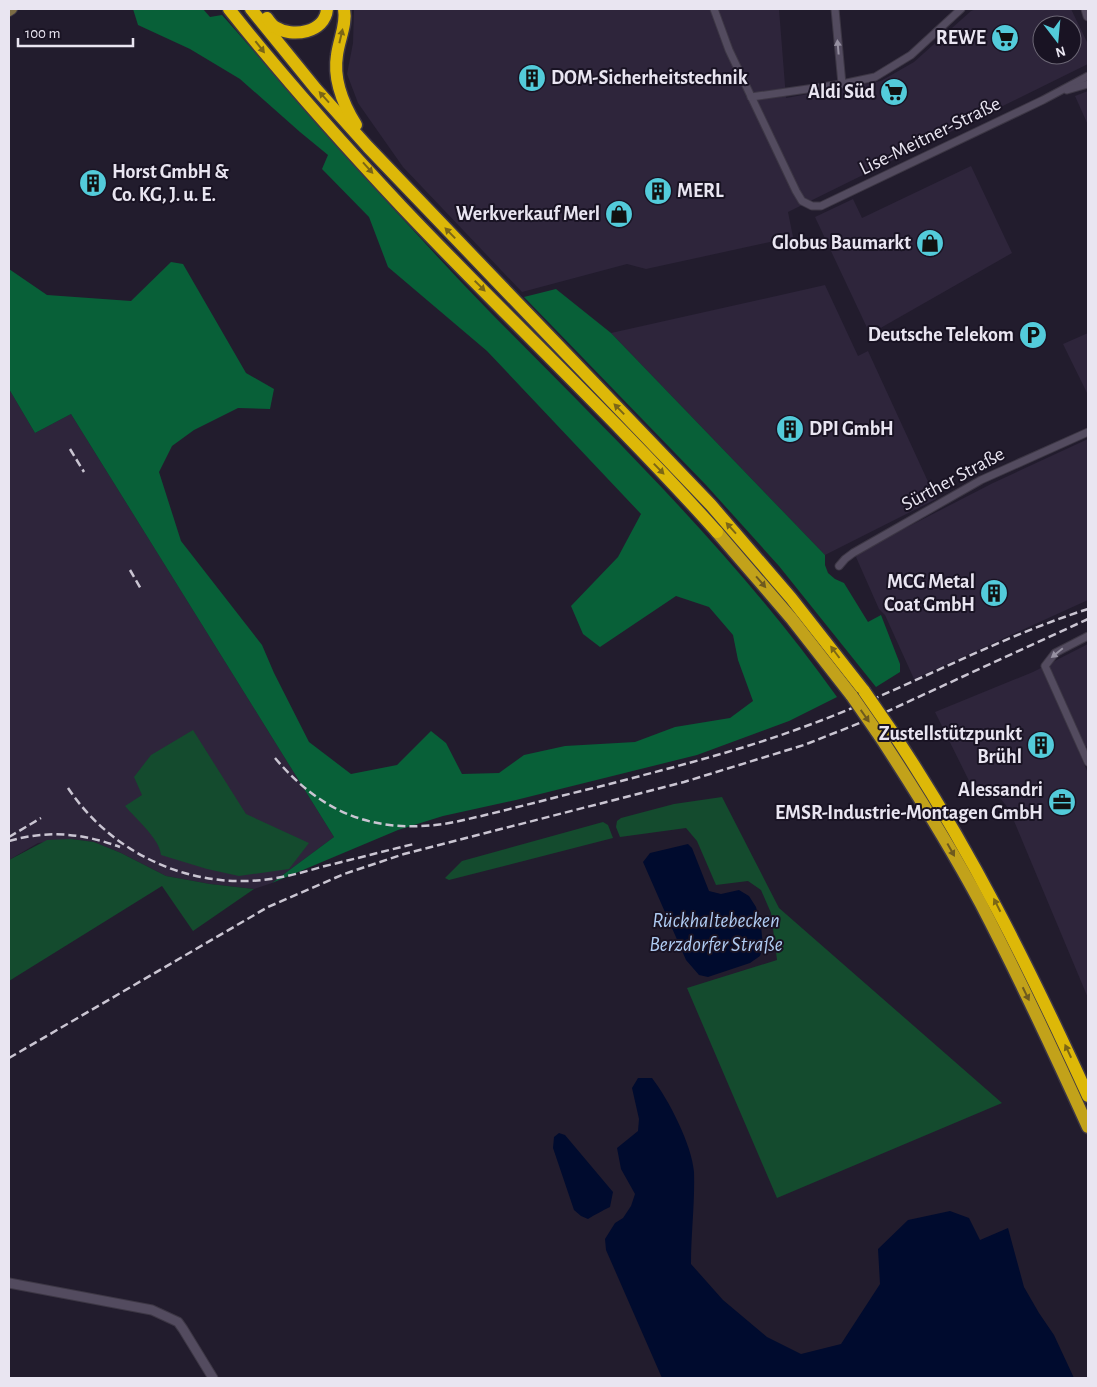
<svg xmlns="http://www.w3.org/2000/svg" width="1097" height="1387" font-family="'Alegreya Sans',sans-serif">
	<style>
		.built { fill: #2e253b; fill-rule: evenodd }
		.green { fill: #144b2e }
		.forest { fill: #086038 }
		.water { fill: #000b2e }
		.lines { fill: none; stroke-linecap: round; stroke-linejoin: round }
		.minor-casing { stroke: #3d3745; stroke-width: 9 }
		.tertiary-casing { stroke: #3d3745; stroke-width: 11 }
		.secondary-casing { stroke: #3d3745; stroke-width: 12 }
		.trunk-casing { stroke: #3d3745; stroke-width: 15 }
		.motorway-casing { stroke: #3d3745; stroke-width: 15 }
		.minor { stroke: #534b5f; stroke-width: 7 }
		.tertiary { stroke: #534b5f; stroke-width: 9 }
		.secondary { stroke: #7c6c45; stroke-width: 10 }
		.trunk { stroke: #c2a21a; stroke-width: 12 }
		.motorway { stroke: #ddb808; stroke-width: 12 }
		.rail { stroke: #cac5d2; stroke-width: 2.5; stroke-dasharray: 8 4; stroke-linecap: butt }
		.trunk-bridge-casing { stroke: #3d3745; stroke-width: 15; stroke-linecap: butt }
		.motorway-bridge-casing { stroke: #3d3745; stroke-width: 15; stroke-linecap: butt }
		.trunk-bridge { stroke: #c2a21a; stroke-width: 12 }
		.motorway-bridge { stroke: #ddb808; stroke-width: 12 }
		.oneway { fill: #7b6616 }
		.oneway2 { fill: #9690a1 }
		.oneway3 { fill: #6e5a1e }
		.labels { text-anchor: middle; dominant-baseline: central; stroke-width: 4; stroke-linejoin: round; paint-order: stroke }
		.poi-label { font-size: 20px; font-weight: bold; fill: #e9e5f1; stroke: #191323; text-anchor: end }
		.street-label { font-size: 20px; fill: #e9e5f1; stroke: #191323 }
		.water-label { font-size: 21px; font-style: italic; fill: #afcbf2; stroke: #191323 }
	</style>
	<rect width="100%" height="100%" fill="#221c2d"/>
	<g class="built">
		<path d="M354,9h425l7,89 95,-17 33,-19 57,-51 5,-2h95l17,35v20l-300,148 5,25 -147,32 -19,-5 -105,28 -119,-125 -45,-64 -11,-29 6,-31zM1042,25h30v30h-30z"/>
		<path d="M1088,91v34l-13,-29z"/>
		<path d="M971,166l41,87 -142,81 -55,-117 38,-18 9,19z"/>
		<path d="M825,285l33,71 10,-5 68,148 -111,56 -214,-222z"/>
		<path d="M1088,333v62l-25,-51z"/>
		<path d="M9,389l26,44 36,-19 263,423 -62,46 -18,6 -44,-5 -44,-8 -45,-23 -27,-11 -23,-3 -33,4 -29,17z"/>
		<path d="M1088,439v161l-174,79 -29,-64 -6,-6 -23,-52 3,-5 134,-69z"/>
		<path d="M1088,644v102l-10,4 10,23v225l-79,-189 -19,-23 -15,7 -40,-81 98,-40z"/>
	</g>
	<g class="green">
		<path d="M193,730l53,84 63,29 -20,26 -50,7 -32,-7 -46,-14c-1,-16 -26,-37 -36,-49l17,-11 -8,-18 17,-22z"/>
		<path d="M722,797l57,111 223,195 -225,95 -90,-210 90,-28 -6,-47 -10,-23 -13,-9 -32,4 -19,-44 -11,-13 -66,9 -4,-10 1,-6 4,-3 53,-14z"/>
		<path d="M603,822l5,3 5,13 -164,42 -4,-2 17,-17z"/>
		<path d="M71,839l23,3 27,11 45,23 44,8 44,5 -61,42 -31,-45 -153,95v-121l38,-20z"/>
	</g>
	<g class="forest">
		<path d="M133,9h70l7,8 12,-2c88,99 174,200 266,295 122,124 248,245 349,387l-48,24 -92,34 -181,45 -73,16 -45,14 -126,53 62,-46 -263,-423 -36,19 -26,-44v-120l38,26 84,6 40,-39 12,2 63,109 28,16 -4,20 -32,-1 -44,22 -22,16 -13,26 22,69 81,104 12,28 35,69 42,32 46,-9 34,-34 15,12 16,31 37,-1 25,-18 41,-9 70,-4 40,-15 55,-9 23,-17 -15,-41 -5,-25 -24,-28 -33,-11 -76,51 -17,-13 -12,-28 47,-49 23,-43 -154,-163 -99,-84 -19,-50 -47,-48 6,-14 -28,-23 -60,-53 -50,-30 -52,-24z"/>
		<path d="M556,289l55,44 214,222v10l3,8 7,6 9,4 24,39 13,-7 19,49v8l-24,15 -97,-121 -73,-81 -182,-188z"/>
	</g>
	<g class="water">
		<path d="M688,844l4,4 17,43 12,3 18,-4 10,6 7,11 5,19 2,20 -3,10 -10,7 -42,14 -9,-2 -13,-15 -43,-98 7,-9z"/>
		<path d="M638,1078h14c17,22 40,67 42,94 1,30 -3,62 -3,92l32,36 44,37 34,17 40,-10 39,-60 -2,-35 30,-29 42,-9 19,7 11,22 28,-12 16,59 15,26 15,22 20,43h-412l-56,-128 -1,-11 10,-16 8,-5 8,-12 4,-12 -14,-25 -4,-21 21,-17 1,-12 -7,-31z"/>
		<path d="M559,1133l6,2 48,57 -3,15c-8,4 -14,7 -22,12l-7,-3 -7,-6 -21,-62 1,-11z"/>
	</g>
	<g class="lines">
		<g class="minor-casing">
			<g id="minor">
				<path d="M714,9l15,41 67,141 6,10 10,5h9l222,-106 45,-24"/>
				<path d="M835,9l7,75"/>
				<path d="M1067,90l21,-6"/>
				<path d="M751,97l91,-13 33,-7 36,-22 50,-46"/>
				<path d="M839,566l6,-7 8,-6 128,-73 107,-48"/>
				<path d="M1088,636l-33,17 -10,13 43,96"/>
			</g>
		</g>
		<g class="tertiary-casing">
			<g id="tertiary">
				<path d="M1086,9l2,7"/>
				<path d="M9,1283l143,27 26,12 5,7 30,49"/>
			</g>
		</g>
		<g class="secondary-casing">
			<path id="secondary" d="M9,11l3,-2"/>
		</g>
		<g class="trunk-casing">
			<g id="trunk">
				<path d="M717,532l74,86 61,78"/>
				<path d="M879,735c36,55 71,111 102,169 38,73 73,148 107,223"/>
			</g>
		</g>
		<g class="motorway-casing">
			<g id="motorway">
				<path d="M229,9c54,68 112,133 172,197 104,110 215,213 316,326"/>
				<path d="M251,9l65,80 52,58 343,358 80,93 73,93"/>
				<path d="M344,9c3,15 -5,30 -7,46 -4,24 6,49 19,70"/>
				<path d="M267,18c2,3 5,7 8,9 17,11 50,6 52,-18"/>
				<path d="M891,730c78,116 139,239 197,366"/>
			</g>
		</g>
		<use href="#minor" class="minor"/>
		<use href="#tertiary" class="tertiary"/>
		<use href="#secondary" class="secondary"/>
		<use href="#trunk" class="trunk"/>
		<use href="#motorway" class="motorway"/>
		<g class="rail">
			<path d="M70,449l14,23"/>
			<path d="M130,570l11,19"/>
			<path d="M275,758c49,58 105,78 180,64 50,-11 100,-25 151,-37 64,-17 129,-33 192,-56 99,-35 190,-88 290,-120"/>
			<path d="M68,788c42,63 117,100 194,92 21,-2 42,-8 63,-14 30,-7 59,-15 89,-22"/>
			<path d="M9,837l32,-19"/>
			<path d="M9,841c39,-11 73,-8 111,6"/>
			<path d="M9,1058l259,-151 76,-33 60,-20 280,-72 120,-37 71,-28 213,-98"/>
		</g>
		<g class="trunk-bridge-casing">
			<path id="trunk-bridge" d="M852,696l27,39"/>
		</g>
		<g class="motorway-bridge-casing">
			<path id="motorway-bridge" d="M864,691l27,39"/>
		</g>
		<use href="#trunk-bridge" class="trunk-bridge"/>
		<use href="#motorway-bridge" class="motorway-bridge"/>
	</g>
	<defs><path id="oneway-solid" d="M-6-.8H1V-3.2L6.5 0L1 3.2V.8H-6Z" transform="scale(1.25)"/></defs>
	<g class="oneway">
		<use href="#oneway-solid" transform="translate(341 36) rotate(-77)"/>
		<use href="#oneway-solid" transform="translate(260 47) rotate(52)"/>
		<use href="#oneway-solid" transform="translate(324 97) rotate(-132)"/>
		<use href="#oneway-solid" transform="translate(368 168) rotate(48)"/>
		<use href="#oneway-solid" transform="translate(450 233) rotate(-134)"/>
		<use href="#oneway-solid" transform="translate(480 286) rotate(45)"/>
		<use href="#oneway-solid" transform="translate(619 409) rotate(-134)"/>
		<use href="#oneway-solid" transform="translate(659 469) rotate(46)"/>
		<use href="#oneway-solid" transform="translate(731 528) rotate(-132)"/>
		<use href="#oneway-solid" transform="translate(835 652) rotate(-127)"/>
		<use href="#oneway-solid" transform="translate(997 905) rotate(-117)"/>
		<use href="#oneway-solid" transform="translate(1068 1051) rotate(-115)"/>
	</g>
	<g class="oneway2">
		<use href="#oneway-solid" transform="translate(838 47) rotate(-95)"/>
		<use href="#oneway-solid" transform="translate(1057 653) rotate(141)"/>
	</g>
	<g class="oneway3">
		<use href="#oneway-solid" transform="translate(761 582) rotate(49)"/>
		<use href="#oneway-solid" transform="translate(865 716) rotate(55)"/>
		<use href="#oneway-solid" transform="translate(951 850) rotate(61)"/>
		<use href="#oneway-solid" transform="translate(1026 994) rotate(64)"/>
	</g>
	<defs>
		<g id="supermarket-disc" transform="scale(1.4375)"><circle r="9.5" fill="#53cbda" stroke="#191323"/><path d="M-6-5.5h2.5l.6 2H6L4.5 2H-2.5L-4.4-4H-6ZM-1.5 3.2a1.3 1.3 0 1 0 .1 0ZM3 3.2a1.3 1.3 0 1 0 .1 0Z" fill="#111"/></g>
		<g id="building-disc" transform="scale(1.4375)"><circle r="9.5" fill="#53cbda" stroke="#191323"/><path d="M-4-6H4V6H1V3H-1V6H-4ZM-2.5-4.3h1.7v1.8h-1.7ZM.8-4.3h1.7v1.8H.8ZM-2.5-1h1.7V.8h-1.7ZM.8-1h1.7V.8H.8Z" fill="#111"/></g>
		<g id="shop-disc" transform="scale(1.4375)"><circle r="9.5" fill="#53cbda" stroke="#191323"/><path d="M-5-2.5h2.3a2.7 3.5 0 0 1 5.4 0H5L5.5 6h-11ZM-1.5-2.5h3a1.5 2.3 0 0 0-3 0Z" fill="#111"/></g>
		<g id="parking-disc" transform="scale(1.4375)"><circle r="9.5" fill="#53cbda" stroke="#191323"/><path d="M-3.5-5.5H1a3.5 3.5 0 0 1 0 7H-1V5.5H-3.5ZM-1-3.4V-.6H.8a1.4 1.4 0 0 0 0-2.8Z" fill="#111"/></g>
		<g id="office-disc" transform="scale(1.4375)"><circle r="9.5" fill="#53cbda" stroke="#191323"/><path d="M-6-3h4V-5.5h4V-3h4V5H-6ZM-1-4.5V-3h2v-1.5ZM-6 0V1H6V0Z" fill="#111"/></g>
	</defs>
	<g fill-rule="evenodd">
		<use href="#supermarket-disc" x="1005" y="38"/>
		<use href="#building-disc" x="532" y="78"/>
		<use href="#supermarket-disc" x="894" y="92"/>
		<use href="#building-disc" x="93" y="183"/>
		<use href="#building-disc" x="658" y="191"/>
		<use href="#shop-disc" x="619" y="214"/>
		<use href="#shop-disc" x="930" y="243"/>
		<use href="#parking-disc" x="1033" y="335"/>
		<use href="#building-disc" x="790" y="429"/>
		<use href="#building-disc" x="994" y="593"/>
		<use href="#building-disc" x="1041" y="745"/>
		<use href="#office-disc" x="1062" y="802"/>
	</g>
	<g class="labels">
		<g class="poi-label">
			<text x="986" y="38">REWE</text>
			<text x="551" y="78" text-anchor="start">DOM-Sicherheitstechnik</text>
			<text x="875" y="92">Aldi Süd</text>
			<text x="112" y="172" text-anchor="start">Horst GmbH &amp;<tspan x="112" dy="23">Co. KG, J. u. E.</tspan></text>
			<text x="677" y="191" text-anchor="start">MERL</text>
			<text x="600" y="214">Werkverkauf Merl</text>
			<text x="911" y="243">Globus Baumarkt</text>
			<text x="1014" y="335">Deutsche Telekom</text>
			<text x="809" y="429" text-anchor="start">DPI GmbH</text>
			<text x="975" y="582">MCG Metal<tspan x="975" dy="23">Coat GmbH</tspan></text>
			<text x="1022" y="734">Zustellstützpunkt<tspan x="1022" dy="23">Brühl</tspan></text>
			<text x="1043" y="790">Alessandri<tspan x="1043" dy="23">EMSR-Industrie-Montagen GmbH</tspan></text>
		</g>
		<g class="street-label">
			<text transform="translate(930 136) rotate(-26)">Lise-Meitner-Straße</text>
			<text transform="translate(953 479) rotate(-28)">Sürther Straße</text>
		</g>
		<g class="water-label">
			<text x="716" y="920">Rückhaltebecken<tspan x="716" dy="24">Berzdorfer Straße</tspan></text>
		</g>
	</g>
	<rect width="1097" height="1387" fill="none" stroke="#e9e5f1" stroke-width="20"/>
	<g transform="translate(1057 40) rotate(164)"><circle r="24" fill="#191323" stroke="#6c6775"/>
	<path d="M0-4L9 19L0 12L-9 19Z" fill="#53cbda"/>
	<text y="-8" font-size="14" font-weight="bold" text-anchor="middle" fill="#e9e5f1">N</text>
	</g>
	<path d="M18 38v8h115v-8" fill="none" stroke="#e9e5f1" stroke-width="2.5"/>
	<text x="25" y="38" font-size="15" fill="#e9e5f1" stroke="#191323" stroke-width="4" paint-order="stroke">100 m</text>
</svg>
